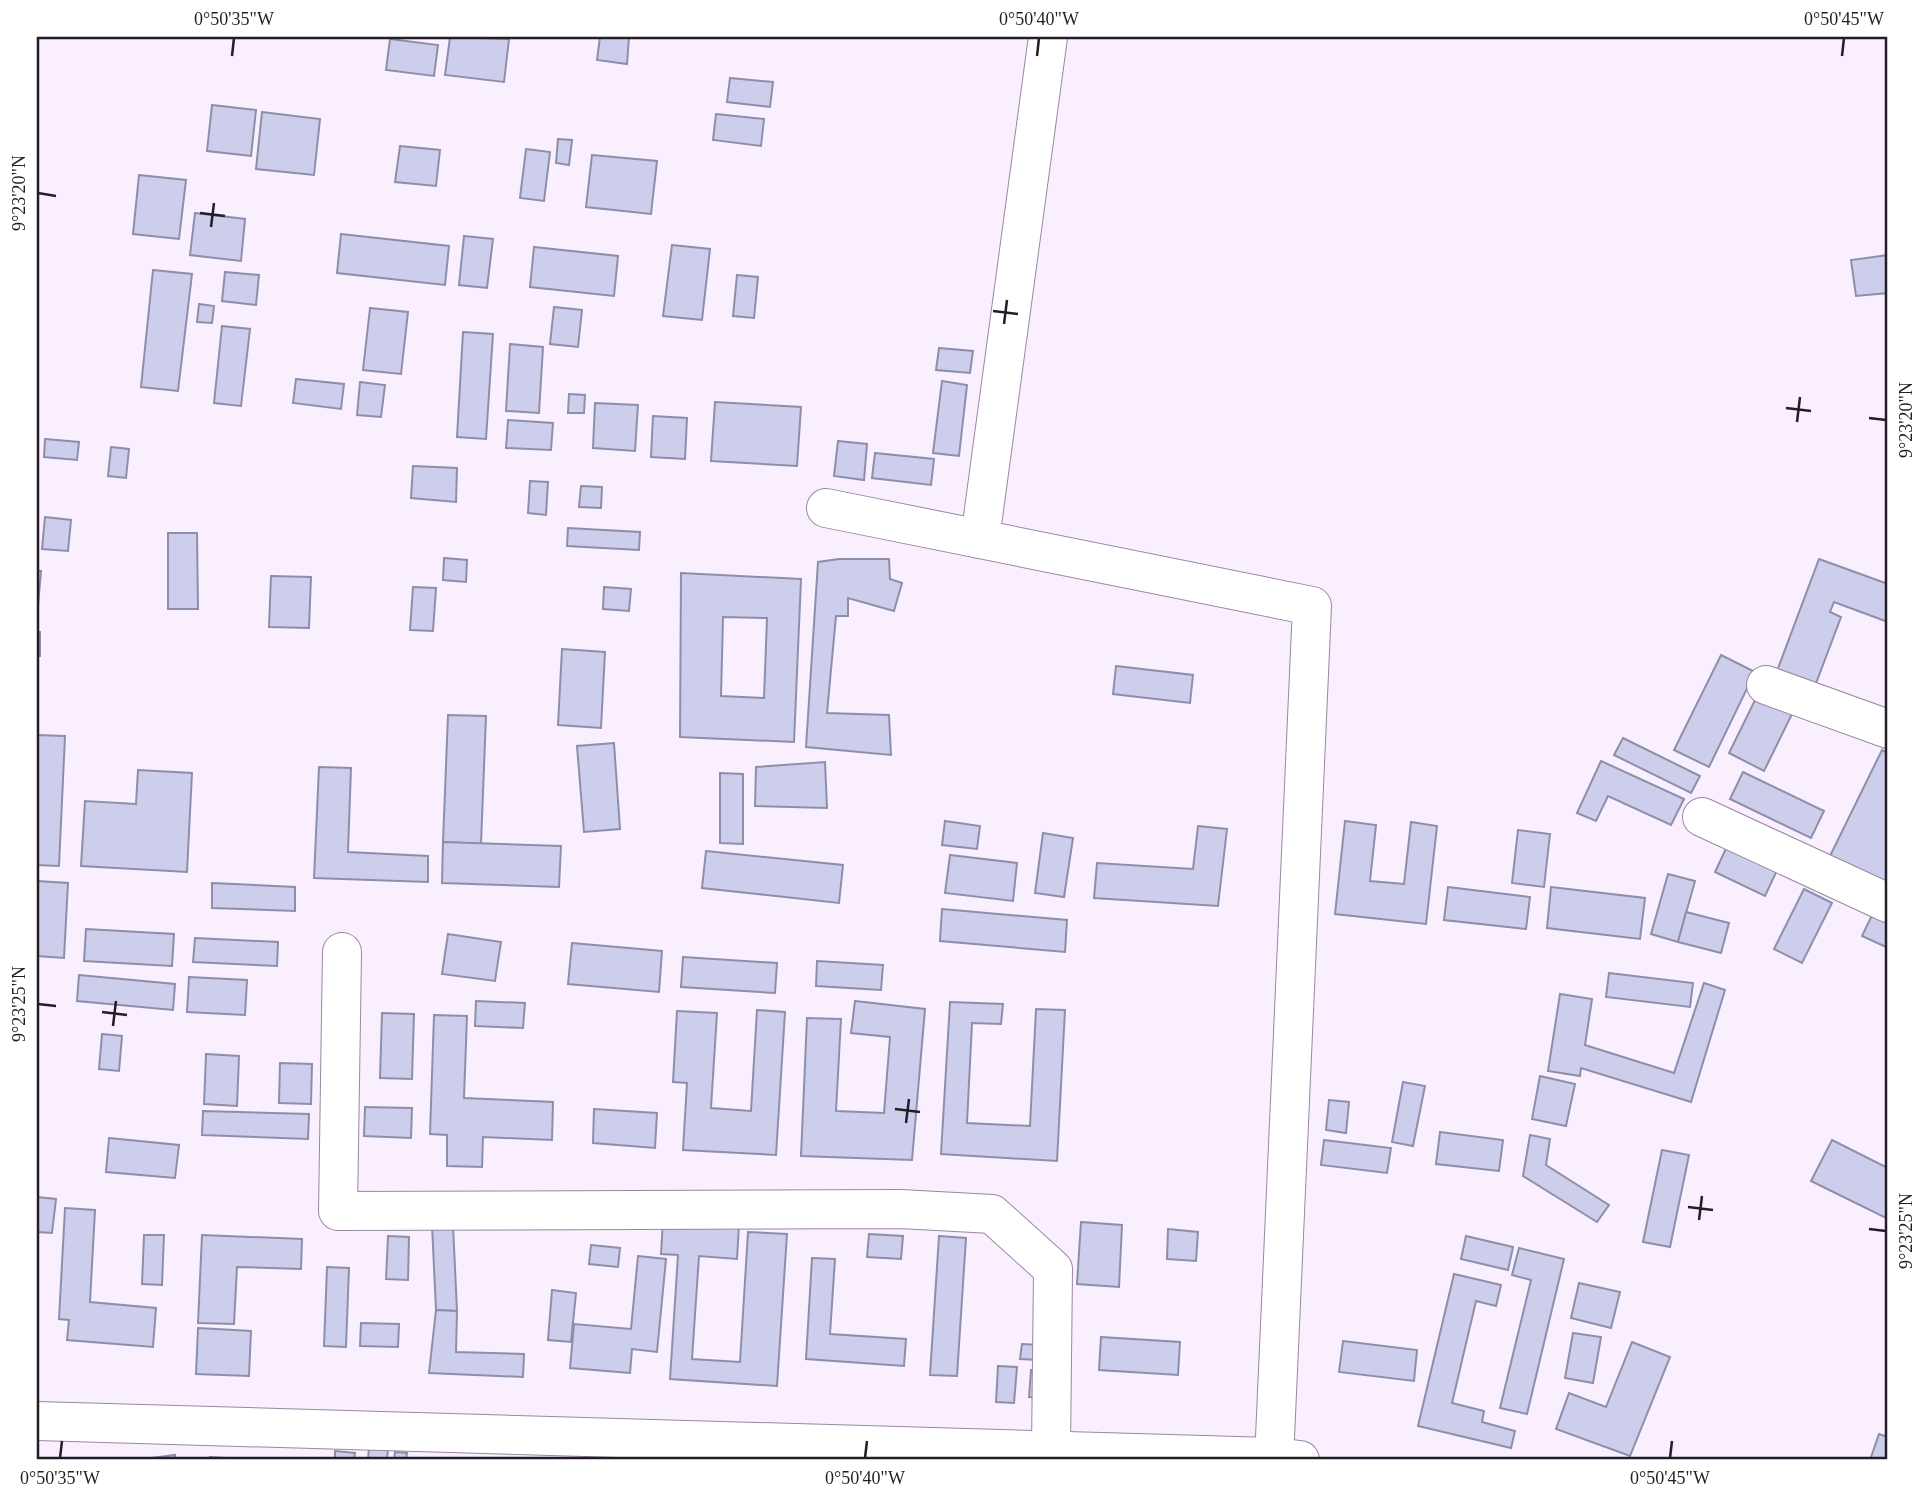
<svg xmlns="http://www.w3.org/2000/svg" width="1925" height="1497" font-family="'Times New Roman',serif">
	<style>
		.building { fill: #ccceeb; stroke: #8d8faa; stroke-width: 2; fill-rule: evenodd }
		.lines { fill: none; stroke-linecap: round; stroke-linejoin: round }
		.minor-casing { stroke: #9988a0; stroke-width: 40 }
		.minor { stroke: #fff; stroke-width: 38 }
		.ticks { fill: none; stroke: #241d27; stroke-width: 2.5 }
		.neatline { fill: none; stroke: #241d27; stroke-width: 2.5 }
		.ticks-label { font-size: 18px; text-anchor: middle; fill: #241d27 }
	</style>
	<rect width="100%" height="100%" fill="#f9effe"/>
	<g class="building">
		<path d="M450,37l59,2 -5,43 -59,-7z"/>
		<path d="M600,37h29l-2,27 -30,-4z"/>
		<path d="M390,39l48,6 -4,31 -48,-6z"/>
		<path d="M730,78l43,4 -3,25 -43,-5z"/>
		<path d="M212,105l44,5 -5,46 -44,-5z"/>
		<path d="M262,112l58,7 -6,56 -58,-6z"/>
		<path d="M716,114l48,5 -3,27 -48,-6z"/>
		<path d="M558,139l14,1 -3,25 -13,-2z"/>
		<path d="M400,146l40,4 -4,36 -41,-4z"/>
		<path d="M526,149l24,3 -6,49 -24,-3z"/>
		<path d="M592,155l65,6 -6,53 -65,-7z"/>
		<path d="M139,175l47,5 -7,59 -46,-5z"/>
		<path d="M195,213l50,6 -4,42 -51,-6z"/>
		<path d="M341,234l108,12 -4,39 -108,-12z"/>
		<path d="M464,236l29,3 -6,49 -28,-3z"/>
		<path d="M672,245l38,4 -8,71 -39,-4z"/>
		<path d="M534,247l84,9 -4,40 -84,-9z"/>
		<path d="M1888,255v38l-32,3 -5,-36z"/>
		<path d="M153,270l39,4 -14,117 -37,-4z"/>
		<path d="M225,272l34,3 -3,30 -34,-4z"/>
		<path d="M737,275l21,2 -4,41 -21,-2z"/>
		<path d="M199,304l15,2 -2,17 -15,-1z"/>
		<path d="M554,307l28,3 -4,37 -28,-3z"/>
		<path d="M370,308l38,4 -7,62 -38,-4z"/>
		<path d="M222,326l28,3 -9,77 -27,-3z"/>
		<path d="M463,332l30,2 -7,105 -29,-2z"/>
		<path d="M510,344l33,3 -4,66 -33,-2z"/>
		<path d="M939,348l34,3 -3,22 -34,-3z"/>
		<path d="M296,379l48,5 -3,25 -48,-6z"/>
		<path d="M942,381l25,4 -8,71 -26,-3z"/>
		<path d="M360,382l25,3 -4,32 -24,-2z"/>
		<path d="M569,394l16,1 -1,18h-16z"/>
		<path d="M715,402l86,5 -4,59 -86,-5z"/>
		<path d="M595,403l43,2 -3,46 -42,-3z"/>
		<path d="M653,416l34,2 -2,41 -34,-2z"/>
		<path d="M508,420l45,3 -2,27 -45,-2z"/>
		<path d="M45,439l34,3 -2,18 -33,-3z"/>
		<path d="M838,441l29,3 -3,36 -30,-4z"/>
		<path d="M111,447l18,2 -3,29 -18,-2z"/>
		<path d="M875,453l59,6 -3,26 -59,-7z"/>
		<path d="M413,466l44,2 -1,34 -45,-4z"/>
		<path d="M530,481l18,1 -2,33 -18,-2z"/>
		<path d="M581,486l21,1 -1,21 -22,-1z"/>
		<path d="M45,517l26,3 -3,31 -26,-2z"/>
		<path d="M568,528l72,4 -1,18 -72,-4z"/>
		<path d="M168,533h29l1,76h-30z"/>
		<path d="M444,558l23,2 -1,22 -23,-2z"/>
		<path d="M839,559h50l1,20 12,4 -8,28 -46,-13v18h-12l-9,97 62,2 2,40 -85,-8 12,-185z"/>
		<path d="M1819,559l69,25v38l-54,-20 -4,10 11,5 -26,69 -38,-15z"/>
		<path d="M37,571h4l-3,35 -1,-1z"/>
		<path d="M681,573l120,6 -7,163 -114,-5zM723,617l44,1 -3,80 -43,-2z"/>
		<path d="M271,576l40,1 -2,51 -40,-1z"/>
		<path d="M413,587l23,1 -3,43 -23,-1z"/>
		<path d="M604,587l27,2 -2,22 -26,-2z"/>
		<rect x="37" y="632" width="3" height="24"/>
		<path d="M562,649l43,3 -4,76 -43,-3z"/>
		<path d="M1721,655l34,17 -46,95 -35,-17z"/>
		<path d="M1116,666l77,9 -3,28 -77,-9z"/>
		<path d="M1759,692l35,18 -30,61 -35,-18z"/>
		<path d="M448,715l38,1 -5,128 -38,-2z"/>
		<path d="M37,735l28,1 -6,130 -22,-1z"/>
		<path d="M1623,738l77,38 -9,17 -77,-38z"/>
		<path d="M614,743l6,86 -36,3 -7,-86z"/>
		<path d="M1882,750l6,3v136l-60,-29z"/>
		<path d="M1601,761l83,38 -13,26 -63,-29 -12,25 -19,-8z"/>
		<path d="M825,762l2,46 -72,-2 1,-39z"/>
		<path d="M319,767l32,1 -3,84 80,4v26l-114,-4z"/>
		<path d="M138,770l54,3 -5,99 -106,-6 4,-65 51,3z"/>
		<path d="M1743,772l81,39 -13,27 -81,-39z"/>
		<path d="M720,773l23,1v70l-23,-1z"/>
		<path d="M945,821l35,5 -3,23 -35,-4z"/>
		<path d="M1345,821l31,4 -6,56 34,3 7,-62 26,4 -11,98 -91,-10z"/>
		<path d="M1198,826l29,3 -9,77 -124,-8 3,-35 96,6z"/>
		<path d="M1518,830l32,4 -6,53 -32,-4z"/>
		<path d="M1043,833l30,5 -9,59 -29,-4z"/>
		<path d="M1730,840l50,24 -15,32 -50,-24z"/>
		<path d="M443,842l118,4 -2,41 -117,-4z"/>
		<path d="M706,851l137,14 -4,38 -137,-15z"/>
		<path d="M950,855l67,8 -4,38 -68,-8z"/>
		<path d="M1668,874l27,7 -17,61 -27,-8z"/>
		<path d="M37,881l31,2 -4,75 -27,-2z"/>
		<path d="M212,883l83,4v24l-83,-3z"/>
		<path d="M1448,887l82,10 -4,32 -82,-9z"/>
		<path d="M1551,887l94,11 -5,41 -93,-11z"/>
		<path d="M1804,889l28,14 -30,60 -28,-14z"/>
		<path d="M942,909l125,11 -2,32 -125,-11z"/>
		<path d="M1686,912l43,11 -8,30 -43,-11z"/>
		<path d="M1873,913l15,8v27l-26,-12z"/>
		<path d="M86,929l88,5 -2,32 -88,-5z"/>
		<path d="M448,934l53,8 -6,39 -53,-7z"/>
		<path d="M195,938l83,4 -1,24 -84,-4z"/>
		<path d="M572,943l90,8 -3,41 -91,-8z"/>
		<path d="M683,957l94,6 -2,30 -94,-6z"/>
		<path d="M817,961l66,4 -2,25 -65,-4z"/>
		<path d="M1609,973l84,10 -3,24 -84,-10z"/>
		<path d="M79,975l96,9 -2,26 -96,-9z"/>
		<path d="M189,977l58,3 -2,35 -58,-3z"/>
		<path d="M1704,983l21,7 -34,112 -110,-34 -1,8 -32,-5 12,-77 32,5 -7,46 89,28z"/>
		<path d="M476,1001l49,2 -2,25 -48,-2z"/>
		<path d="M855,1001l70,8 -13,151 -111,-4 6,-138 34,1 -5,92 48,2 6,-76 -39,-4z"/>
		<path d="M950,1002l53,2 -2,20 -29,-1 -5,100 63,3 6,-117 29,1 -8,151 -116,-7z"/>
		<path d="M757,1010l28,2 -9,143 -93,-5 4,-67 -14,-1 4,-71 40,2 -6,95 40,3z"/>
		<path d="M382,1013l32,1 -2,65 -32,-1z"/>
		<path d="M434,1015l33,1 -3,82 89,4 -1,38 -69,-3 -1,30 -35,-1v-31l-17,-1z"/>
		<path d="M102,1034l20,2 -3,35 -20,-2z"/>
		<path d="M206,1054l33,2 -2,50 -33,-2z"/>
		<path d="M280,1063l32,1 -1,40 -32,-1z"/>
		<path d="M1540,1076l35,8 -9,42 -34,-7z"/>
		<path d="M1403,1082l22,4 -12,60 -21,-4z"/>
		<path d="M1329,1100l20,2 -3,31 -20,-3z"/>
		<path d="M365,1107l47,1 -1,30 -47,-2z"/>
		<path d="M594,1109l63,4 -2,35 -62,-5z"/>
		<path d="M203,1111l106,3 -1,25 -106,-4z"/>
		<path d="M1440,1132l63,8 -4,31 -63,-7z"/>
		<path d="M1530,1135l20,4 -4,26 63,40 -12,17 -74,-46z"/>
		<path d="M109,1138l70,7 -4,33 -69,-6z"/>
		<path d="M1324,1140l67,8 -4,25 -66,-8z"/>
		<path d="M1832,1140l56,28v51l-77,-38z"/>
		<path d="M1662,1150l27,5 -19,92 -27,-5z"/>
		<path d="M37,1197l19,2 -4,34 -15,-1z"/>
		<path d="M65,1208l30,2 -5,92 66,6 -3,39 -86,-7 2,-20 -10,-1z"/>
		<path d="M663,1220l76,5 -2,34 -38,-3 -7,103 48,3 8,-130 39,2 -10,152 -107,-7 8,-124 -17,-1z"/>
		<path d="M1081,1222l41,3 -3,62 -42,-3z"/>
		<path d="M432,1225h21l4,86 -21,-1z"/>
		<path d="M1168,1229l30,3 -2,29 -29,-2z"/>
		<path d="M869,1234l34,2 -2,23 -34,-2z"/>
		<path d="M144,1235h20l-2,50 -20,-1z"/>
		<path d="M202,1235l100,4 -1,30 -64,-2 -3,57 -36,-1z"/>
		<path d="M388,1236l21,1 -1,43 -22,-1z"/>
		<path d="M939,1236l27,2 -9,138 -27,-1z"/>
		<path d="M1466,1236l47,11 -5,23 -47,-11z"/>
		<path d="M591,1245l29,3 -2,19 -29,-3z"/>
		<path d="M1519,1248l45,11 -37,155 -27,-6 31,-128 -19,-5z"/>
		<path d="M638,1256l28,3 -9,93 -25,-3 -2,24 -60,-5 4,-44 57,5z"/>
		<path d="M812,1258l23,1 -5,75 76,5 -2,27 -98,-7z"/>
		<path d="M327,1267l22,1 -3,79 -22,-1z"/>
		<path d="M1454,1274l47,11 -5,21 -20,-5 -24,102 32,8 -2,11 33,9 -4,17 -93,-22z"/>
		<path d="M1579,1283l41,9 -9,36 -40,-10z"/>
		<path d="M552,1290l24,3 -5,49 -23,-2z"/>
		<path d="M436,1310l21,1 -1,41 68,2 -1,23 -94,-4z"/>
		<path d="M361,1323l38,1 -1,23 -38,-1z"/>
		<path d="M198,1328l53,3 -2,45 -53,-2z"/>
		<path d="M1573,1333l28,4 -8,46 -28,-5z"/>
		<path d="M1101,1337l79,5 -2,33 -79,-5z"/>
		<path d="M1343,1341l74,9 -3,31 -75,-9z"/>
		<path d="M1632,1342l38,15 -40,99 -74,-27 13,-36 37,14z"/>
		<path d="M1022,1344l17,1 -1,15 -18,-1z"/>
		<path d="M998,1366l19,1 -3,36 -18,-1z"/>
		<path d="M1031,1370h14l-2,28 -14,-1z"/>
		<path d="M1879,1434l9,3v23h-18z"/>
		<path d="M369,1447l19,2 -1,11h-19z"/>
		<path d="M335,1451l20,2 -1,7h-19z"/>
		<path d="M395,1452l12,1 -1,7h-12z"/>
		<path d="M175,1455v5h-31v-1z"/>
		<path d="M210,1457l50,3h-50z"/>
	</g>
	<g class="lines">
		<g class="minor-casing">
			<g id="minor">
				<path d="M826,508l486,98 -38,854"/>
				<path d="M980,539l68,-502"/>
				<path d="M1766,685l122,44"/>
				<path d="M1702,817l186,86"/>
				<path d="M342,952l-4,259 562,-2 92,5 61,55 -2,181"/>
				<path d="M37,1421l1238,36 25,3"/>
			</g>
		</g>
		<use href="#minor" class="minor"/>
	</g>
	<path class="ticks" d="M232,56l2,-18M1037,56l2,-18M1842,56l2,-18M38,193l18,3M200,213l25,3M211,227l3,-24M993,311l25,3M1004,324l3,-24M1786,408l25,3M1869,418l17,2M1797,422l3,-25M38,1004l18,2M102,1012l25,3M113,1026l3,-25M895,1109l25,3M906,1123l3,-24M1688,1207l25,3M1699,1220l3,-24M1869,1229l17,2M60,1458l2,-17M865,1458l2,-17M1670,1458l2,-17"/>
	<rect width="1925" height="1497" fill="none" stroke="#ffffff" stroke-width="77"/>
	<rect x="38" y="38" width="1848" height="1420" class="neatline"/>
	<g class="ticks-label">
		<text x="234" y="25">0°50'35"W</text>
		<text x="1039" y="25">0°50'40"W</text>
		<text x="1844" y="25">0°50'45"W</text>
		<text transform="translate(19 193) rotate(-90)" y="6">9°23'20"N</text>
		<text transform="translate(1906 420) rotate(-90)" y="6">9°23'20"N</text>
		<text transform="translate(19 1004) rotate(-90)" y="6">9°23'25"N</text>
		<text transform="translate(1906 1231) rotate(-90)" y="6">9°23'25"N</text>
		<text x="60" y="1484">0°50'35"W</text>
		<text x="865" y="1484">0°50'40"W</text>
		<text x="1670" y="1484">0°50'45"W</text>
	</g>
</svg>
